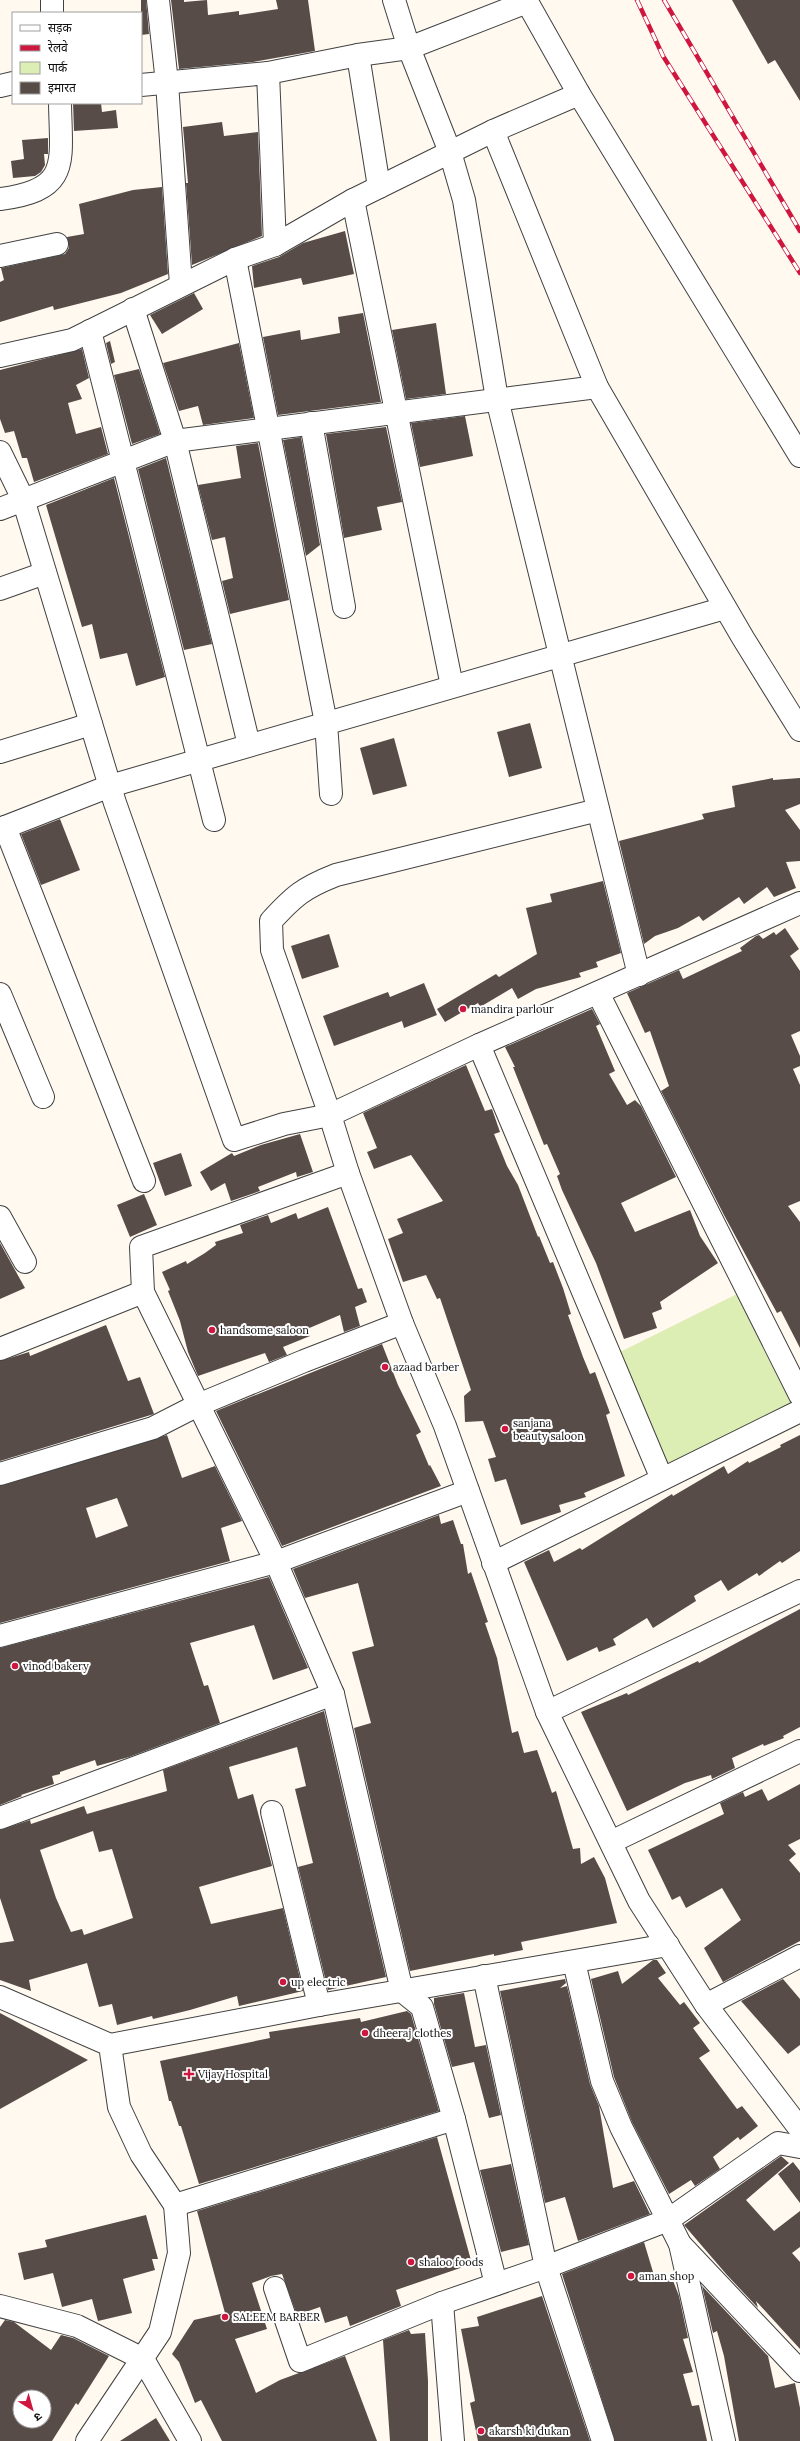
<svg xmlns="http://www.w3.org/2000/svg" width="800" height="2441" font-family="Lora,'Noto Sans Devanagari',serif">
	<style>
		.green { fill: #ddeeb4 }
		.building { fill: #584c49; fill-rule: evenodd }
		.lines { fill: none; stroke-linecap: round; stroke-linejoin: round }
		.minor-casing { stroke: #414141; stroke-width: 24 }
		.minor { stroke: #fff; stroke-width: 22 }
		.rail-casing { stroke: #ce163f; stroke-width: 4.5 }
		.rail { stroke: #fff; stroke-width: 3; stroke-dasharray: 9; stroke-linecap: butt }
		.poi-dot { fill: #ce163f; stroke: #fff; stroke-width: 1.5 }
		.labels { text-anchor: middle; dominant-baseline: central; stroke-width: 4; stroke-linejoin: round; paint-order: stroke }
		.poi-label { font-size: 11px; fill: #0e0e0e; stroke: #fff; text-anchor: start }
	</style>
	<rect width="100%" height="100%" fill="#fff9ef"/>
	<path class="green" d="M747,1289l53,122 -138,68 -52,-122z"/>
	<g class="building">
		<path d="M141,0h5l3,34 -8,1z"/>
		<path d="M171,0h13v2l23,-2 1,15 31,-4v4l39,-6 -2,-9h32l7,51 -62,11 -74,7z"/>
		<path d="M732,0h68v101l-25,-41 -7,4z"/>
		<path d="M73,103h28l1,9 14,-2 2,18 -44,3z"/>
		<path d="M222,122l2,14 34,-4 4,104 -70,29 -6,-82h2l-5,-56z"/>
		<path d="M48,138v16h-4l1,11 -4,7 -6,4 -22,2 -2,-17 13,-2 -2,-19z"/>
		<path d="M162,187l6,87 -47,19 -67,17 -1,-4 -53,16v-40l4,-2 -3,-12 64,-14 4,-6 -2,-11 17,-3 -5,-30 54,-14z"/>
		<path d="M345,231l9,43 -51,11 -2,-7 -47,10 -2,-22 27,-9 24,-14z"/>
		<path d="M194,293l9,16 -41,25 -12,-19z"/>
		<path d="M363,313l18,89 -103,13 -15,-78 37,-7 1,10 39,-7 -2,-16z"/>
		<path d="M436,323l10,71 -40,5 -14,-69z"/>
		<path d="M110,341l5,21 -4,2 -5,-21z"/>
		<path d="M239,343l15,75 -51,7 -5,-19 -19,5 -16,-48z"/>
		<path d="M82,349l7,29 -13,7 6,14 -14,4 8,31 25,-7 7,27 -74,28 -7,-24h-5l-8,-27 -9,2 -5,-14v-49z"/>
		<path d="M139,369l21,65 -28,10 -18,-69z"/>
		<path d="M465,416l8,40 -53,11 -9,-44z"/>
		<path d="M386,427l16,75 -25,5 5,23 -38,8 -18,-104z"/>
		<path d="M301,437l19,108 -14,11 -23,-116z"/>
		<path d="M258,443l31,157 -59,14 -8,-33 11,-3 -8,-41 -13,3 -14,-55 43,-7 -5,-32z"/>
		<path d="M166,458l46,186 -28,6 -46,-181z"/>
		<path d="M114,478l51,199 -29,9 -9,-33 -27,6 -8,-35 -10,3 -36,-122z"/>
		<path d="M530,723l12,45 -33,9 -12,-45z"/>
		<path d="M394,738l13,48 -34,9 -13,-47z"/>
		<path d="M773,778v2l27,-2v26l-15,6 15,20v31l-14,1 10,26 -22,9 -7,-10 -23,17 -5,-7 -36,24 -4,-5 -21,12 -23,8 -11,8 -25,-103 85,-22 -2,-5 33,-7 -3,-21z"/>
		<path d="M60,819l20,51 -39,15 -20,-51z"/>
		<path d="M603,881l18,72 -25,9 2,5 -19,6 2,4 -45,12 -18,10 -6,-11 -32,19 -2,-4 -33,19 -8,-13 59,-35 3,3 38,-23 -11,-46 26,-6 -2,-8z"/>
		<path d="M785,928l14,21 -9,7 10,15v60l-9,4 9,21v10l-7,3 7,16v116l-12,5 12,16v126l-19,-37 -4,2 -53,-98 -63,-124 8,-5 -19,-55 -5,2 -18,-40 52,-23 4,9 59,-28 -2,-3 16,-12 3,-1 4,4 11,-7 2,3z"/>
		<path d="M329,934l10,33 -37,12 -11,-33z"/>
		<path d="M424,983l13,32 -33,13 -2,-7 -68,25 -11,-30 65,-24 2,5z"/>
		<path d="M592,1009l8,15 -4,2 19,45 -6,3 18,31 8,-5 6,6 35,71 -55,26 14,29 55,-22 10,26 18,27 -58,39 2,7 -10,4 5,15 -33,11 -28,-76 -34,-73 -5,-14 3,-2 -13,-30 -3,1 -31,-78h2l-10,-20z"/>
		<path d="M466,1065l19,46 7,-2 8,23 -6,2 13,32 11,19 20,52 1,-1 11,27 3,-1 10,26 8,26 -3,1 15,42 7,17 5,-2 15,41 -4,2 19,61 -41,17 2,4 -27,8 2,7 -40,13 -15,-46 -11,3 -7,-23 8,-2 -13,-36 -18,1 -1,-26 7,-6 -31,-92 -3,1 -11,-24 -23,7 -15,-43 15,-6 -6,-14 46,-18 -32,-46 -37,14 -7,-17 10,-4 -14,-35z"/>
		<path d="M300,1134l13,38 -16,5 -1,-5 -38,15 2,4 -29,10 -6,-18 -14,8 -11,-19 32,-19 2,3 27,-11z"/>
		<path d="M181,1153l11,33 -27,10 -12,-33z"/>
		<path d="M144,1194l13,31 -27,12 -13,-32z"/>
		<path d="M328,1207l30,82 4,-1 5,14 -12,5 5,19 -16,6 -4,-17 -33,14 3,7 -27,11 4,8 -18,7 -4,-9 -67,23 -10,-24 -8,-31 -12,-30 2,-1 -8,-18 24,-11 1,3 18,-11 11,-8 -1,-3 28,-9 -3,-8 28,-10 3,8 25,-10 2,6z"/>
		<path d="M0,1243l25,45 -25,11z"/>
		<path d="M106,1325l22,56 12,-4 14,37 -154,47v-100l29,-9 1,4z"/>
		<path d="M382,1344l16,41 23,47 -5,3 13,31 1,-1 11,21 -159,60 -66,-135z"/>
		<path d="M167,1435l15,43 33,-12 27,55 -21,7 9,33 -230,62v-137zM117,1498l11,28 -32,12 -10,-30z"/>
		<path d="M800,1435v116l-18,12 -2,-2 -21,15 -2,-3 -29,18 -7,-11 -27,16 2,5 -43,27 -6,-10 -34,21 3,6 -17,7 -2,-5 -30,14 -43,-99 25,-12 5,12 26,-14 2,2 90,-56 1,2 51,-30 4,8 20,-13 1,2 32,-16 -1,-2z"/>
		<path d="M439,1515l2,9 12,-4 8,24h2l5,30 3,-2 17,50 -3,1 12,35 15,75 6,-2 6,22 13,-3 15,43 4,-2 17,58 7,-1 1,16 13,-7 11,21 12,45 -96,19 2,8 -29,6v-2l-84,17 -56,-243 17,-5 -19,-71 22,-6 -16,-63 -53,15 -12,-29z"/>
		<path d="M269,1577l39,91 -35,12 -19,-55 -64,18 14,43 4,-1 12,38 -91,34 -32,9 -2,-6 -35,12v2l-8,2 2,8 -33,11 1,1 -22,9v-157z"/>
		<path d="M800,1609v118l-17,9 1,2 -20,8 -1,-2 -31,14 3,10 -23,11 -1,-4 -26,8 -58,28 -46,-99 46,-19 1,2 70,-34 1,2z"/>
		<path d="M324,1711l62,266 -58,13 -30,-123 15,-4 -18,-74 11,-3 -9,-39 -68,20 9,32 15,-5 19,72 -73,21 12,37 72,-16 20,83 -64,15 -2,-10 -47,14 -37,9 -1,-3 -35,9 -5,-21 -13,3 -12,-44 -58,17 2,11 -31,-11v-37l14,-2 -14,-43v-68l30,-10 1,4 53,-18 3,8 80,-23 -4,-21zM93,1831l6,21 13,-3 21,69 -49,17 -2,-6 -11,3 -15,-34 -16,-48z"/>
		<path d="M800,1784v55l-12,6 8,9 -7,6 11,13v68l-77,41 -19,-34 37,-28 -19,-32 -36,20 -6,-12 -8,4 -24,-50 76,-36 -4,-11 23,-11 2,5 17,-8 6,12z"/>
		<path d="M653,1960h4l9,13 -8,5 22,27 4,-3 16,21 -7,5 17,23 -11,7 38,51 5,-3 16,20 -18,14 -2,-3 -25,20 7,12 -25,17 -4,-6 -22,14 -37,-72 -18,-45 -23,-98 27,-8 4,13z"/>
		<path d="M565,1979l1,4 -6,5 7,-2 23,98 9,22 14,82 21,-7 16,33 -72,27 -13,-44 -20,6 -45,-212z"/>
		<path d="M783,1979l17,20v46l-12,9 -47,-53z"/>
		<path d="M464,1993l11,54 11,-2 15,70 -12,3 -15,-56 -22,5 -18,-63v-6z"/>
		<path d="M407,2011l4,3 28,97 -240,73 -18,-58h-2l-8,-25h-2l-9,-40 110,-23 -1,-6 91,-14 1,4z"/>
		<path d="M0,2013l88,47 -88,49z"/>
		<path d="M437,2137l35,127 -76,26 5,16 -51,20 -3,-10 -22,7 -5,-16 -23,8 -15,-41 -11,2 -19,7 15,46 -32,10 21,54 24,-13 65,-24 32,85h-155l-21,-41 -6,3 -16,-41 -7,-8 22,-34 31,-7 -28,-102z"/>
		<path d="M781,2156l8,7 -43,37 28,31 26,-20v36l-8,6 8,9v87l-44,-48 2,7 -31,-33 -43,-50z"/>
		<path d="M793,2162l7,9v32l-22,-29z"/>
		<path d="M511,2164l18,81 -28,7 -21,-82z"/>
		<path d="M146,2215l12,44h-6l3,11 -32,9 9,34 -34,8 -6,-22 -30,8 -9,-34 -29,7 -6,-27 29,-6 -2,-7z"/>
		<path d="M644,2242l12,40 16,-4 7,18 9,42 -5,1 10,33 -10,2 9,32 7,-1 8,36h-92l-53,-167z"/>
		<path d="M702,2286l66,70 7,32 20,-5 5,25v33h-61l-15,-85 -7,-25 -4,2z"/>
		<path d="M542,2296l48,145h-112l-8,-38 5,-2 -14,-72 18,-3 -2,-9z"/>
		<path d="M5,2320l9,2 37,28 10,-15 12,3 36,18 -31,49 -2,-2 -24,38h-52v-114zM20,2397h24v24h-24z"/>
		<path d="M409,2330l2,4 14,-1 3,48v60h-38l-7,-101z"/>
		<path d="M156,2418l14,23h-50z"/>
	</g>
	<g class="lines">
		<g class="minor-casing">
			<g id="minor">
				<path d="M52,0v13"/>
				<path d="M158,0l9,83 14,202"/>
				<path d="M394,0l15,48 41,104 14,48 33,199 142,576"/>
				<path d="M526,0l53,94 221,362"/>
				<path d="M358,55l21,132"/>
				<path d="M141,85l127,-12"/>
				<path d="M0,86l13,-3"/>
				<path d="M493,131l104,256 146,251 57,92"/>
				<path d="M0,199c71,-9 61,-36 60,-96"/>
				<path d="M353,200l99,486"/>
				<path d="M275,245l-7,-172 90,-18 51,-7 118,-46"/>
				<path d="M0,256l57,-12"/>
				<path d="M235,259l91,464 5,71"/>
				<path d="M133,309l42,132 74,304"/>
				<path d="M90,331l124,489"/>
				<path d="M0,356l72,-16 163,-81 40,-14 78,-45 140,-69 86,-37"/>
				<path d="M311,423l33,184"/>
				<path d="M0,452l23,47 92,304 119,337 50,-16 46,-9 149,-70 321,-142"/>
				<path d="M0,509l175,-68 422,-54"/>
				<path d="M0,589l45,-16"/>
				<path d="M0,752l91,-28"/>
				<path d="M598,810l-262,65c-33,13 -42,21 -65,46l1,29 58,165 18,58 54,150 43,103 102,286 92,189 67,104 94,124"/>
				<path d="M5,827l139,354"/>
				<path d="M0,829l110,-43 615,-178"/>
				<path d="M598,993l202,402"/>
				<path d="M0,994l43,103"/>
				<path d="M479,1045l183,434"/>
				<path d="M348,1173l-207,74 2,45 133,270 57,132 69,297 20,16 32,112 42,165"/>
				<path d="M0,1217l25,45"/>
				<path d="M0,1349l143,-57"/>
				<path d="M0,1474l153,-46 45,-23 106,-44 98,-38"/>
				<path d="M493,1563l307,-152"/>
				<path d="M0,1636l276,-74 192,-71"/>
				<path d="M547,1712l253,-121"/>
				<path d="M272,1812l47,193"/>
				<path d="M0,1818l333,-124"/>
				<path d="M611,1842l189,-91"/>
				<path d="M574,1962l28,119 19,46 59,117 44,197"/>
				<path d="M484,1976l62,291 57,174"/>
				<path d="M0,1997l110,48 9,62 22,47 34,51 4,48 -19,79 -73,109"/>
				<path d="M706,2005l94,-49"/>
				<path d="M110,2045l209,-40 349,-60"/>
				<path d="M175,2205l279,-86"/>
				<path d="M680,2244l120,127"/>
				<path d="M275,2288l25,73 142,-58 104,-36 122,-47 110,-77 22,4"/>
				<path d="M442,2303l11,138"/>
				<path d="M0,2306l77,20 66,33 47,82"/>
			</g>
		</g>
		<use href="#minor" class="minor"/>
		<g class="rail-casing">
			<g id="rail">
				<path d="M637,0l26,56 137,217"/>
				<path d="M664,0l136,231"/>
			</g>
		</g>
		<use href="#rail" class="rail"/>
	</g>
	<g class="poi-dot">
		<circle cx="463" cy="1009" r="4"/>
		<circle cx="212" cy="1330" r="4"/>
		<circle cx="385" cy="1367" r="4"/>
		<circle cx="505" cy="1429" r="4"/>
		<circle cx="15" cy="1666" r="4"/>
		<circle cx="283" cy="1982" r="4"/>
		<circle cx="365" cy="2033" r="4"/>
		<path d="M187 2068h4v4h4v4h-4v4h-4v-4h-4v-4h4z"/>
		<circle cx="411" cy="2262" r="4"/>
		<circle cx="631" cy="2276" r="4"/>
		<circle cx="225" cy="2317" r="4"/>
		<circle cx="481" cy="2431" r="4"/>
	</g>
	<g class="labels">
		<g class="poi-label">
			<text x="471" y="1009">mandira parlour</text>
			<text x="220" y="1330">handsome saloon</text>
			<text x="393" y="1367">azaad barber</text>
			<text x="513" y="1423">sanjana<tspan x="513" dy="13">beauty saloon</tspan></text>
			<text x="23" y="1666">vinod bakery</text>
			<text x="291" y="1982">up electric</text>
			<text x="373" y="2033">dheeraj clothes</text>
			<text x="198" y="2074">Vijay Hospital</text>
			<text x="419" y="2262">shaloo foods</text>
			<text x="639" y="2276">aman shop</text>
			<text x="233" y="2317">SALEEM BARBER</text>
			<text x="489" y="2431">akarsh ki dukan</text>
		</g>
	</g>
	<rect x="12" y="12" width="130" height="92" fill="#ffffff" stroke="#9f9f9f"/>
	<rect x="20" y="25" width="20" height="6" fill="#ffffff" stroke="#9f9f9f"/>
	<text x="48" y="32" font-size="12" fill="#0e0e0e">सड़क</text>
	<rect x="20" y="45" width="20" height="6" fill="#ce163f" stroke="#9f9f9f"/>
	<text x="48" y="52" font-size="12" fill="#0e0e0e">रेलवे</text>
	<rect x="20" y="62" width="20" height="12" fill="#ddeeb4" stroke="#9f9f9f"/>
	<text x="48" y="72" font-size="12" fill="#0e0e0e">पार्क</text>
	<rect x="20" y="82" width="20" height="12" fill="#584c49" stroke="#9f9f9f"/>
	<text x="48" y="92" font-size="12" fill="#0e0e0e">इमारत</text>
	<g transform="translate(32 2409) rotate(143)"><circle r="19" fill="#ffffff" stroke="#9f9f9f"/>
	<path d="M0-3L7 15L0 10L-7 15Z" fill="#ce163f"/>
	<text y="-6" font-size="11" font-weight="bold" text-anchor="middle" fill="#0e0e0e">उ</text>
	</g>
</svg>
